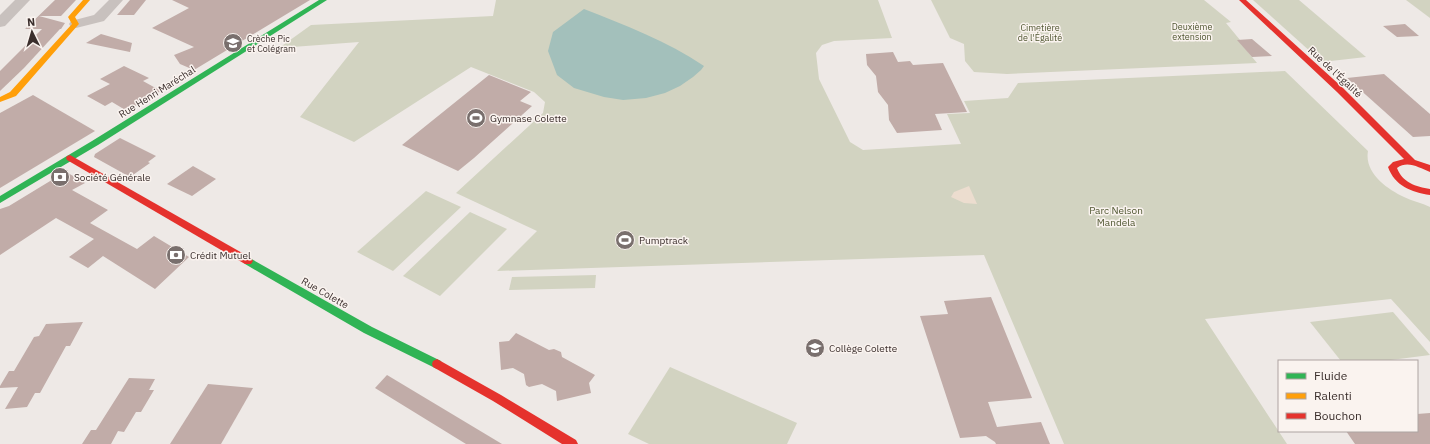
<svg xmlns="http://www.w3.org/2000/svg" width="1430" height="444" font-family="'IBM Plex Sans',sans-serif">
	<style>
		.green { fill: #d2d3c1 }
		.sand { fill: #ecddcf }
		.water { fill: #a3c0bb }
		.building { fill: #c1aca8 }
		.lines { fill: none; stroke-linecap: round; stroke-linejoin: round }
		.street { fill: #c8c1be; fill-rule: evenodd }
		.fast { fill: #30b455; fill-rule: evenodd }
		.slow { fill: #ff9f0a; fill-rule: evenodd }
		.jam { fill: #e5322d; fill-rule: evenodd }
		.labels { text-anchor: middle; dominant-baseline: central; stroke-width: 3; stroke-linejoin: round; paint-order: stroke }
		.far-park-label { font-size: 9px; fill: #4f5631; stroke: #faf3ef }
		.far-poi-label { font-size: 9px; fill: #3a2e2c; stroke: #faf3ef; text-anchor: start }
		.street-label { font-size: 10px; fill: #3a2e2c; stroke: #faf3ef }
		.poi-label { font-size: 10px; fill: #3a2e2c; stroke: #faf3ef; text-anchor: start }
		.park-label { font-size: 10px; fill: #4f5631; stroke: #faf3ef }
	</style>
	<rect width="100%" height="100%" fill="#eee9e6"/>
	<g class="green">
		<path d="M496,0h382l14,38 -58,3 -12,4 -6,8 3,26 31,63 13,8 98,-6 -14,-30 23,-1 -6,-12 44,-3 10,-15 267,-12 83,80c-4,22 19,38 36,46 8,4 18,6 26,10v135l-39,-43 -186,20 82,125h-223l-80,-189 -487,16 40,-40 -81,-38 87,-80 2,-11 -11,-10 -63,-25 -117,75 -54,-25 59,-75 -80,6 32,-23 182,-9z"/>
		<path d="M931,0h273l27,22 -5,1 14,17h-2l19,23 -250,11 -33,-2 -9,-11 -1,-17 -14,-6z"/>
		<path d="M1253,0h46l67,57 -44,5z"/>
		<path d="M1406,0h24v18z"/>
		<path d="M426,191l35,16 -68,64 -36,-19z"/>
		<path d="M470,212l37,17 -67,67 -37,-20z"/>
		<path d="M596,275l-1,13 -86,2 3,-13z"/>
		<path d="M1393,312l37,43 -47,6h-42l-31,-39z"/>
		<path d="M670,367l127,56 -10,21h-138l-21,-10z"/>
	</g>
	<path class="sand" d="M969,186l8,18 -13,-1 -13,-6 3,-5z"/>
	<path class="water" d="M584,9c41,16 83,32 120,57l-3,4 -8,7 -13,9 -15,7 -19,5 -23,2 -19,-3 -30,-9 -17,-13 -9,-24 5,-19z"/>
	<g class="building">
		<path d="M55,0h21l-15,16h-22l26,7 -4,6h-36z"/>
		<path d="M130,0h16l-12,15h-17z"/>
		<path d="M172,0h138l-116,70 -14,-6 -6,-9 20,-8 -42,-19 37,-20z"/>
		<path d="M1405,24l14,12 -22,1 -14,-11z"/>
		<path d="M42,29h18l-36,39 -24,23v-20z"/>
		<path d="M101,34l31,9 -2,9 -44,-9z"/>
		<path d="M1252,39l20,17 -20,1 -15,-17z"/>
		<path d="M893,52l5,10 12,-1 3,4 30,-2 24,49 -32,2 7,16 -45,3 -8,-13 -1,-15 -10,-13 -2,-16 -9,-11 -1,-11z"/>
		<path d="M124,66l25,12 -6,3 18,10 -34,20 -15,-9 -7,4 -18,-10 23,-12 -10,-5z"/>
		<path d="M1384,74l46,40v22l-17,1 -66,-59z"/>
		<path d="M489,75l42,17 -11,9 12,5 -58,52 -16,13 -56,-26z"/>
		<path d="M33,95l62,36 -95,57v-75z"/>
		<path d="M120,138l36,18 -8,6 2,1 -20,14 -36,-20 1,-3z"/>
		<path d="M193,166l23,13 -24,17 -25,-12z"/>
		<path d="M68,173l17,10 -13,7 36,20 -18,13 47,26 17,-13 35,21 -34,32 -52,-33 -15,12 -19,-11 25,-18 -38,-21 -56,37v-46l9,-3 51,-31z"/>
		<path d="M991,297l41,101 -44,4 9,25 44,-5 9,22h-54l-1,-2 -9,-6 -26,2 -40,-122 28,-2 -4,-13z"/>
		<path d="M83,322l-13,24h-4l-26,47h-5l-8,14 -22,2 13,-22 -18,1v-2l9,-15h5l20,-34 5,-1 7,-12z"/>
		<path d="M516,333l33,17 5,-1 7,3 1,5 33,18 -6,8 2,10 -34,8 -1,-10 -14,-7 -13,3 -3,-2 -2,-11 -11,-6 -12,2 -2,-28 10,-1z"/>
		<path d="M387,375l115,69h-36l-91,-56z"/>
		<path d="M129,378l26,1 -6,11h5l-13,22h-5l-12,20 -6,-1 -7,13h-29l9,-14h5z"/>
		<path d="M208,384l45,4 -32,56h-51z"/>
		<path d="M1430,413v31h-75l-9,-13h71v-17z"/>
	</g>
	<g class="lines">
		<g class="street">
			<path d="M15,0h15l-25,26 -5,1v-12z"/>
			<path d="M109,0h14l-19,21 -28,7 -5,-1 -2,-3 2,-3 23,-6z"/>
		</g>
		<g class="fast">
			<path d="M319,0h8l-229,145 -98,58v-7l92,-55z"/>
			<path d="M248,257l124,70 69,34 1,3 -1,3 -4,2 -4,-2 -69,-34 -119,-69 -2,-3 2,-3z"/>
		</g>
		<path class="slow" d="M83,0h7l-15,17 4,7 -1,1 -62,71 -16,6v-5l10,-5 62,-68 -4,-7z"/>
		<g class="jam">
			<path d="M1239,0h7l97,88 72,72 15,5v7c-11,-4 -22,-12 -33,-4 5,14 19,19 33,21v6c-19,-3 -35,-9 -42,-28l5,-5 11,-3 -67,-67z"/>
			<path d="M70,155l181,103 2,3 -2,3h-6l-178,-104 -1,-2 1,-2z"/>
			<path d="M437,359l64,36 75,45 2,4h-16l-69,-43 -60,-34 -1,-3 1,-3z"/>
		</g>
	</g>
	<defs>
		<g id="school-disc" transform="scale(1)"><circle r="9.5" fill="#796f6d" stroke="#faf3ef"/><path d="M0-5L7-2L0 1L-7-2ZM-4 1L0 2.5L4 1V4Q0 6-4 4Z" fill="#fff"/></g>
		<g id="stadium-disc" transform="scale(1)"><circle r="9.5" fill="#796f6d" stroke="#faf3ef"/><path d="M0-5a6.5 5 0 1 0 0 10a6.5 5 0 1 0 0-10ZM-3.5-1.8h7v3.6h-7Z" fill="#fff"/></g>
		<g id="bank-disc" transform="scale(1)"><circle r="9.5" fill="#796f6d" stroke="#faf3ef"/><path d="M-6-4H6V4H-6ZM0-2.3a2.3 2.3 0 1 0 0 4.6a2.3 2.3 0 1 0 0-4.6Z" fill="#fff"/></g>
	</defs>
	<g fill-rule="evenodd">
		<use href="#school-disc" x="233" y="43"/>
		<use href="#stadium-disc" x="476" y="118"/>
		<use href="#bank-disc" x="60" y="177"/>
		<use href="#stadium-disc" x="625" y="240"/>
		<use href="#bank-disc" x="176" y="255"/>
		<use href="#school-disc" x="815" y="348"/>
	</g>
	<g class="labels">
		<g class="far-park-label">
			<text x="1192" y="26">Deuxième<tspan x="1192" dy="10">extension</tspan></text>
			<text x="1040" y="27">Cimetière<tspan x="1040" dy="10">de l'Égalité</tspan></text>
		</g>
		<g class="far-poi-label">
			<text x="247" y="38">Crèche Pic<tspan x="247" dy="10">et Colégram</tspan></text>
		</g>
		<g class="street-label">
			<text transform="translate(1335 72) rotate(43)">Rue de l'Égalité</text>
			<text transform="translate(157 92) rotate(-32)">Rue Henri Maréchal</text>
			<text transform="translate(325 293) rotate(30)">Rue Colette</text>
		</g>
		<g class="poi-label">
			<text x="490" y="118">Gymnase Colette</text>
			<text x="74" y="177">Société Générale</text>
			<text x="639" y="240">Pumptrack</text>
			<text x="190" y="255">Crédit Mutuel</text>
			<text x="829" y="348">Collège Colette</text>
		</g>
		<g class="park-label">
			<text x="1116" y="210">Parc Nelson<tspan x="1116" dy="12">Mandela</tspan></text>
		</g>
	</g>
	<rect x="1278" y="360" width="140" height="72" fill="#faf3ef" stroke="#ada4a1"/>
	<rect x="1286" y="373" width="20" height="6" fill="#30b455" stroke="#ada4a1"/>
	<text x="1314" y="380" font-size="12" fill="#3a2e2c">Fluide</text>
	<rect x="1286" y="393" width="20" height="6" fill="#ff9f0a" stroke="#ada4a1"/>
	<text x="1314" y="400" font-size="12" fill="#3a2e2c">Ralenti</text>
	<rect x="1286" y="413" width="20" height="6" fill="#e5322d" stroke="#ada4a1"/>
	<text x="1314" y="420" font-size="12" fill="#3a2e2c">Bouchon</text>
	<g transform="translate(32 32) rotate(355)" stroke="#faf3ef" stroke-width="3" paint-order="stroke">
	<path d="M0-3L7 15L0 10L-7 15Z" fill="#3a2e2c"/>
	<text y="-6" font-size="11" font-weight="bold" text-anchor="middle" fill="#3a2e2c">N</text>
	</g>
</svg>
